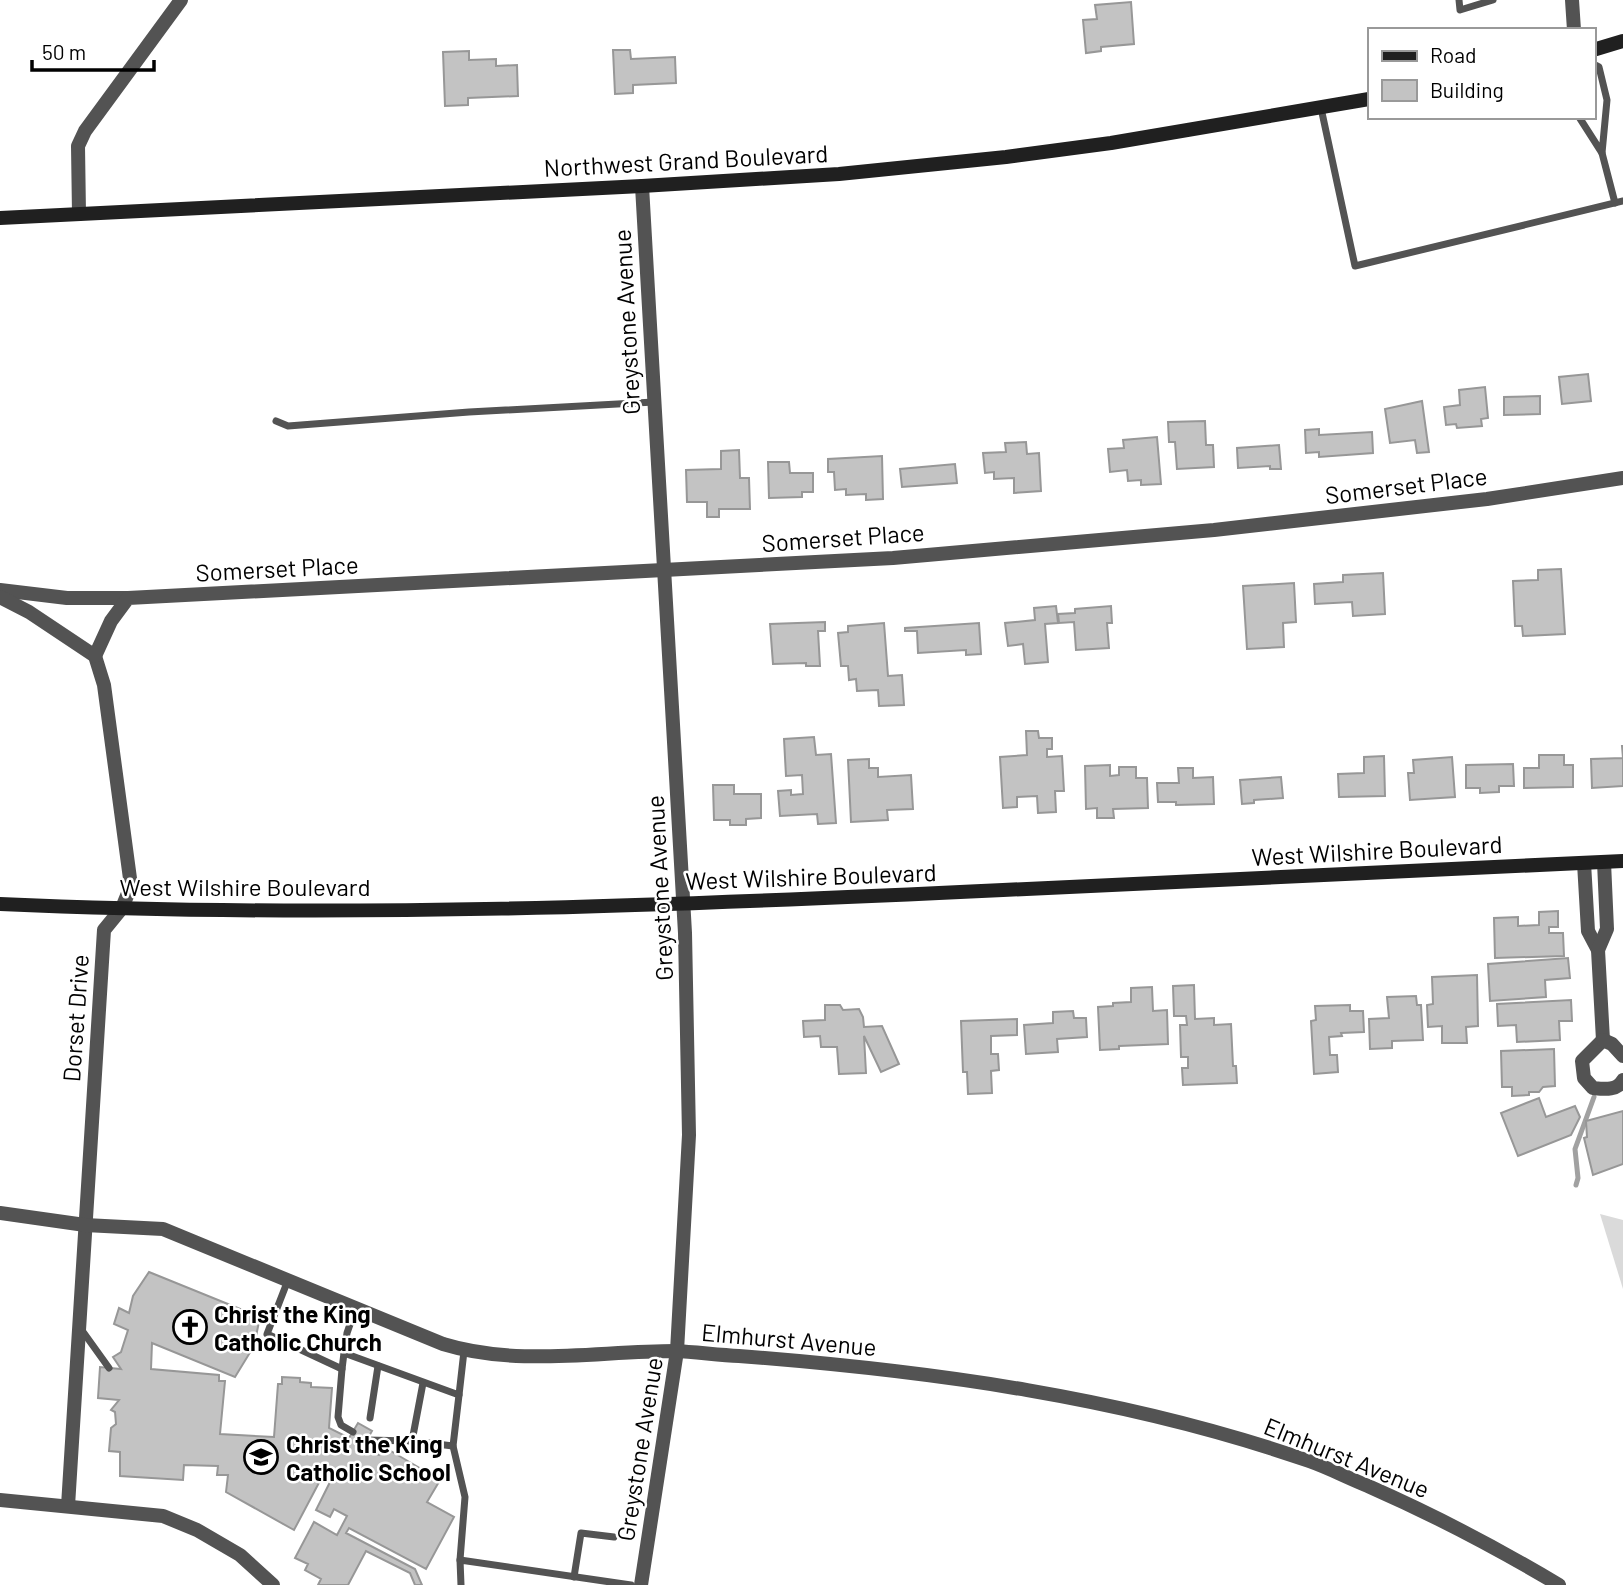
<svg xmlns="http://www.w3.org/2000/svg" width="1623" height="1585" font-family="Barlow,sans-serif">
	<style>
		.green { fill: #dadada }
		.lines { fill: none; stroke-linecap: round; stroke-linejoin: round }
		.stream { stroke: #a1a1a1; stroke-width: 5 }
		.building { fill: #c3c3c3; stroke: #979797; stroke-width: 2 }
		.lane { stroke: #535353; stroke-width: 7 }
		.street { stroke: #535353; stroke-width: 14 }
		.secondary { stroke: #202020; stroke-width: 14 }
		.labels { text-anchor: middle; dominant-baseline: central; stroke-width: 5; stroke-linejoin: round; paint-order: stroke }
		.street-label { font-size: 24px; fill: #000; stroke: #fff }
		.poi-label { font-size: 24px; font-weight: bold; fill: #000; stroke: #fff; text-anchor: start }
	</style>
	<rect width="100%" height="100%" fill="#fff"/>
	<path class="green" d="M1600,1214l23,6v69z"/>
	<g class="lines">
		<path class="stream" d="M1576,1185l2,-7 -3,-29 19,-52"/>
	</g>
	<g class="building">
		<path d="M1131,2l3,42 -33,3v4l-15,2 -3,-33 14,-1 -2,-14z"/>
		<path d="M613,50h17l1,9 44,-2 1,26 -43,2v8l-18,1z"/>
		<path d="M469,51v9l27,-1v7l21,-1 1,31 -50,2v7l-23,1 -2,-54z"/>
		<path d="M1588,374l3,27 -29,3 -3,-27z"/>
		<path d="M1485,387l3,31 -7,1 1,7 -25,2 -1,-4 -10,1 -2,-18 16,-2 -1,-15z"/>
		<path d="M1540,396v18l-36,1v-18z"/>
		<path d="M1422,401l7,51 -12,1 -2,-13 -25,3 -5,-34z"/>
		<path d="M1205,421l1,24h7l1,22 -37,2 -2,-27h-6l-1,-20z"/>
		<path d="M1319,429v6l53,-3 1,21 -54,4v-5l-13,1 -1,-23z"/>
		<path d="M1157,437l4,47 -20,1v-5l-13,1 -1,-11 -17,2 -2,-23 16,-1 -1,-8z"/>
		<path d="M1026,442l1,12 12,-1 2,38 -27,2v-15l-20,1v-7l-9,1 -2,-20 23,-1 -1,-9z"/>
		<path d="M1279,445l2,24h-11v-3l-32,2 -1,-20z"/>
		<path d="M739,450l1,28h9l1,31h-31v8h-12v-15h-20l-1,-32 35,-1v-18z"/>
		<path d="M882,456l1,43 -17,1v-6l-20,1v-6l-11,1 -1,-18h-6v-13z"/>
		<path d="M768,462h21l1,11h23v19h-11v5l-33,1z"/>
		<path d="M955,464l2,19 -55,4 -2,-18z"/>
		<path d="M1561,569l4,65 -42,2 -1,-10h-7l-2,-45 25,-1v-10z"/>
		<path d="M1383,573l2,41 -32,2 -1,-14 -37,2 -1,-20 29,-2v-7z"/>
		<path d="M1294,583l2,39 -13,1 1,24 -37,2 -4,-63z"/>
		<path d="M1056,606l2,17 -13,1 3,38 -23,2 -2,-20 -15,2 -3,-23 30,-3 -1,-12z"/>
		<path d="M1111,606l1,17h-5l2,25 -33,2 -2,-28 -15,1 -1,-9 17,-1v-4z"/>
		<path d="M825,622v9h-7l2,35h-14v-3l-33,1 -3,-40z"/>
		<path d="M884,623l4,53 14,-1 2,30 -25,1 -1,-16 -21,1 -1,-12 -7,1 -1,-14h-7l-3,-33 10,-1v-6z"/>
		<path d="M979,623l2,31 -15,1v-5l-48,3 -1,-22h-12v-3z"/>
		<path d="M1026,731h12l1,7h13v11h-5v8l15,-1 2,35h-9l1,21 -18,1 -1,-17 -20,1v10l-14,1 -3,-51 27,-2z"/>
		<path d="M814,737l2,18 15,-1 5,69 -18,1 -1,-10 -37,2 -2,-25 13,-1v5l12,-1 -1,-19 -16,1 -2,-37z"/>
		<path d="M1622,746h1v40l-31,2 -1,-29 32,-1z"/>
		<path d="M1539,755h25v10h9v22l-49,1v-20h15z"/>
		<path d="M1384,756l1,40 -46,1 -1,-23 26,-1v-16z"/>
		<path d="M1452,757l3,40 -45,3 -2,-27h6l-1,-13z"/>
		<path d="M869,759v9h9v9l33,-2 2,34 -26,1 1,10 -37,2 -3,-62z"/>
		<path d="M1513,764l1,22h-15v6l-19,1v-5h-14v-23z"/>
		<path d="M1110,765v11l9,-1v-8h17v11h11l1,30 -35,1 1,9h-17v-10l-11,1 -1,-43z"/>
		<path d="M1178,768h15v10l20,-1 1,27 -38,1v-3h-18l-1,-19h22z"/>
		<path d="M1281,777l2,21 -29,2v3l-12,1 -2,-24z"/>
		<path d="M713,785h21v9h27v24l-15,1v6h-16v-5h-16z"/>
		<path d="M1558,911v16h-9v6h14l1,23 -69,2 -1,-40 24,-1v9l21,-1v-13z"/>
		<path d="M1568,958l2,20 -25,2 1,17 -56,4 -2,-37z"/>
		<path d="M1477,975l1,51 -12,1 1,16h-25v-17l-14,1 -1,-22 6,-1 -1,-27z"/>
		<path d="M1194,985l1,34 19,-1v7l17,-1 2,42h3l1,17 -54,2 -1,-17h6v-11h-7l-1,-32h7l-1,-9h-12l-1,-30z"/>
		<path d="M1152,987l1,24 14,-1 1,34 -49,2v3l-19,1 -2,-43 15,-1v-3l18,-1v-14z"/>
		<path d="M1416,996l1,9h4l2,35 -31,1v7l-22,1 -1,-30 20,-1 -2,-21z"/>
		<path d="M1571,1000l1,21h-13l1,19 -43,2 -1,-17 -18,1 -1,-22z"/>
		<path d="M825,1005h15l3,5 16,-1 4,8 1,10 18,-1 17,38 -18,8 -17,-36 2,37 -27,1 -2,-27h-16l-1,-11 -16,1 -1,-16 22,-1z"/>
		<path d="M1350,1005v6h13l1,21 -23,1 1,3 -13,1 1,18h7l1,17 -24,2 -3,-53 5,-1 -1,-14z"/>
		<path d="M1073,1011l1,7h12l1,19 -30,2 1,13 -32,2 -2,-29 29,-2v-11z"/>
		<path d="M1017,1019v16l-26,1v18h7l1,16 -8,1 1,22 -24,1 -1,-22h-4l-2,-51z"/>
		<path d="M1554,1049l1,37 -12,1 -4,5h-10v3l-17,1v-9h-10l-1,-36z"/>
		<path d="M1539,1098l7,19 29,-11 5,11 -9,18 -53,21 -17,-43z"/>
		<path d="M1623,1111v53l-30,11 -9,-37 3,-1 -1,-16z"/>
		<path d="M149,1272l111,45 -6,29 -19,31 -83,-34 -1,26 68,6v6h6l-5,53 54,3 4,-53h4v-7l18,1v4l11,1v4l21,1 -3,40 20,10 9,-15 14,8 -9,16 16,8 5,-8 56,33 -13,22 27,15 -28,52 -77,-41 -3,5 69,36 7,16h-7l-5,-12 -44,-22 -18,34h-30l3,-6 -16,-9 3,-6 -13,-6 19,-36 23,13 10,-19 -13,-7 -4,8 -14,-7 14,-28 -8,-5 -28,53 -68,-38 2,-17h-11l1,-9 -34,-1 -1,15 -63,-4v-24l-11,-1 2,-23 5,-4 -1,-12 -4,-2 8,-10 -21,-2 2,-31 21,2 -8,-12 8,-5 7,-22 -14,-6 5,-16 10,5 4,-17z"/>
	</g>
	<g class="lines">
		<g class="lane">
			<path d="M1459,0l1,10 33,-10"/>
			<path d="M1321,108l34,158 268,-65"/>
			<path d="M1579,117l23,36 5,-53 -8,-33 -6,-3"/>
			<path d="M1602,153l13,50"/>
			<path d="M276,421l12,5 181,-14 185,-10"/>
			<path d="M288,1280l-21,54 75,35 2,-16"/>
			<path d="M356,1307l-9,26 -3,20 115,42 5,-44"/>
			<path d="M81,1329l28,39"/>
			<path d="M342,1369l-4,48 3,8 12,7"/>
			<path d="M423,1383l-11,58 41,5 6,-51"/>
			<path d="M370,1418l8,-52"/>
			<path d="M367,1440l45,1"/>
			<path d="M453,1446l12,51 -5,63"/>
			<path d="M574,1577l7,-44 33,4"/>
			<path d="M461,1585l-1,-25 171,25"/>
		</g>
		<g class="street">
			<path d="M1572,0l2,30"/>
			<path d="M79,214l-1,-68 7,-15 96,-131"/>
			<path d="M0,590l67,8h61"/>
			<path d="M0,597l29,15 66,44 9,29 27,201 -9,22 -18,22 -36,576"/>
			<path d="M95,656l16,-35 17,-23 765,-40 321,-28 273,-31 136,-21"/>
			<path d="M1584,863l4,68 10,19 5,90"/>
			<path d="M1598,950l9,-21 -3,-67"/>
			<path d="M1603,1040l-21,21 2,17 9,10c11,1 24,3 30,-8"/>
			<path d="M1603,1040l9,4 11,12"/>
			<path d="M0,1213l85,12 78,4 280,115c75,23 155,7 232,7 21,1 43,4 64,5 193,15 386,41 570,105 20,7 39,17 59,25 66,29 129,62 191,99"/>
			<path d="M0,1500l163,16 34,14 43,25 33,30"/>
			<path d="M641,1585l36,-234 12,-216 -4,-202 -43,-747"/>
		</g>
		<g class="secondary">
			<path d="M1593,50l30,-9"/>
			<path d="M0,218l642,-32 197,-12 167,-17 105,-14 258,-44"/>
			<path d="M0,904c334,15 669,2 1003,-14 207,-10 413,-19 620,-29"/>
		</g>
	</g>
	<defs>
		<g id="church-ring" transform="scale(1.75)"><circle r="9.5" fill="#fff" stroke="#000" stroke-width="1.5"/><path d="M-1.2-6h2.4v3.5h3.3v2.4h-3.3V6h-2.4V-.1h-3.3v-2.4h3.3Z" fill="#000"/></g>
		<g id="school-ring" transform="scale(1.75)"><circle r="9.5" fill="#fff" stroke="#000" stroke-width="1.5"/><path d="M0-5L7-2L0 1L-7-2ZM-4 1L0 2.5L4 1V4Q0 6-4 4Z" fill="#000"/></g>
	</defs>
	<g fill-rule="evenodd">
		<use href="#church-ring" x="190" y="1327"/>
		<use href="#school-ring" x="261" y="1457"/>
	</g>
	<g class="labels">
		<g class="street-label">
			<text transform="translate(686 160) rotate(-3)">Northwest Grand Boulevard</text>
			<text transform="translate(626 322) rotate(-93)">Greystone Avenue</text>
			<text transform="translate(1406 485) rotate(-7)">Somerset Place</text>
			<text transform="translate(843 537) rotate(-4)">Somerset Place</text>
			<text transform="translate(277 568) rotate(-3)">Somerset Place</text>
			<text transform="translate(1377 850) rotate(-3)">West Wilshire Boulevard</text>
			<text transform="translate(811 876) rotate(-2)">West Wilshire Boulevard</text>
			<text x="245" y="886">West Wilshire Boulevard</text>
			<text transform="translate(659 888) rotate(-93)">Greystone Avenue</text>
			<text transform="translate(75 1018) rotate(-86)">Dorset Drive</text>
			<text transform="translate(789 1339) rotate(5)">Elmhurst Avenue</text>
			<text transform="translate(639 1449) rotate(-81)">Greystone Avenue</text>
			<text transform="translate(1347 1457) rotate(22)">Elmhurst Avenue</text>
		</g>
		<g class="poi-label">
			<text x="214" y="1313">Christ the King<tspan x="214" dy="28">Catholic Church</tspan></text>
			<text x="286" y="1443">Christ the King<tspan x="286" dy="28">Catholic School</tspan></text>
		</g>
	</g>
	<rect x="1368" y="28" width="228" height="91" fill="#ffffff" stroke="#999999" stroke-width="2"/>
	<rect x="1382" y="51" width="35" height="10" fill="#202020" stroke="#999999" stroke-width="2"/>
	<text x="1430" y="63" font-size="21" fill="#000000">Road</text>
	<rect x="1382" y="80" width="35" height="21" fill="#c3c3c3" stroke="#999999" stroke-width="2"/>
	<text x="1430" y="98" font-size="21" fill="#000000">Building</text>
	<path d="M32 60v10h122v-10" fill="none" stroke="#000000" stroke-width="3.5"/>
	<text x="42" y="60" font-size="21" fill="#000000" stroke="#ffffff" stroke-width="5" paint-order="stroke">50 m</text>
</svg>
